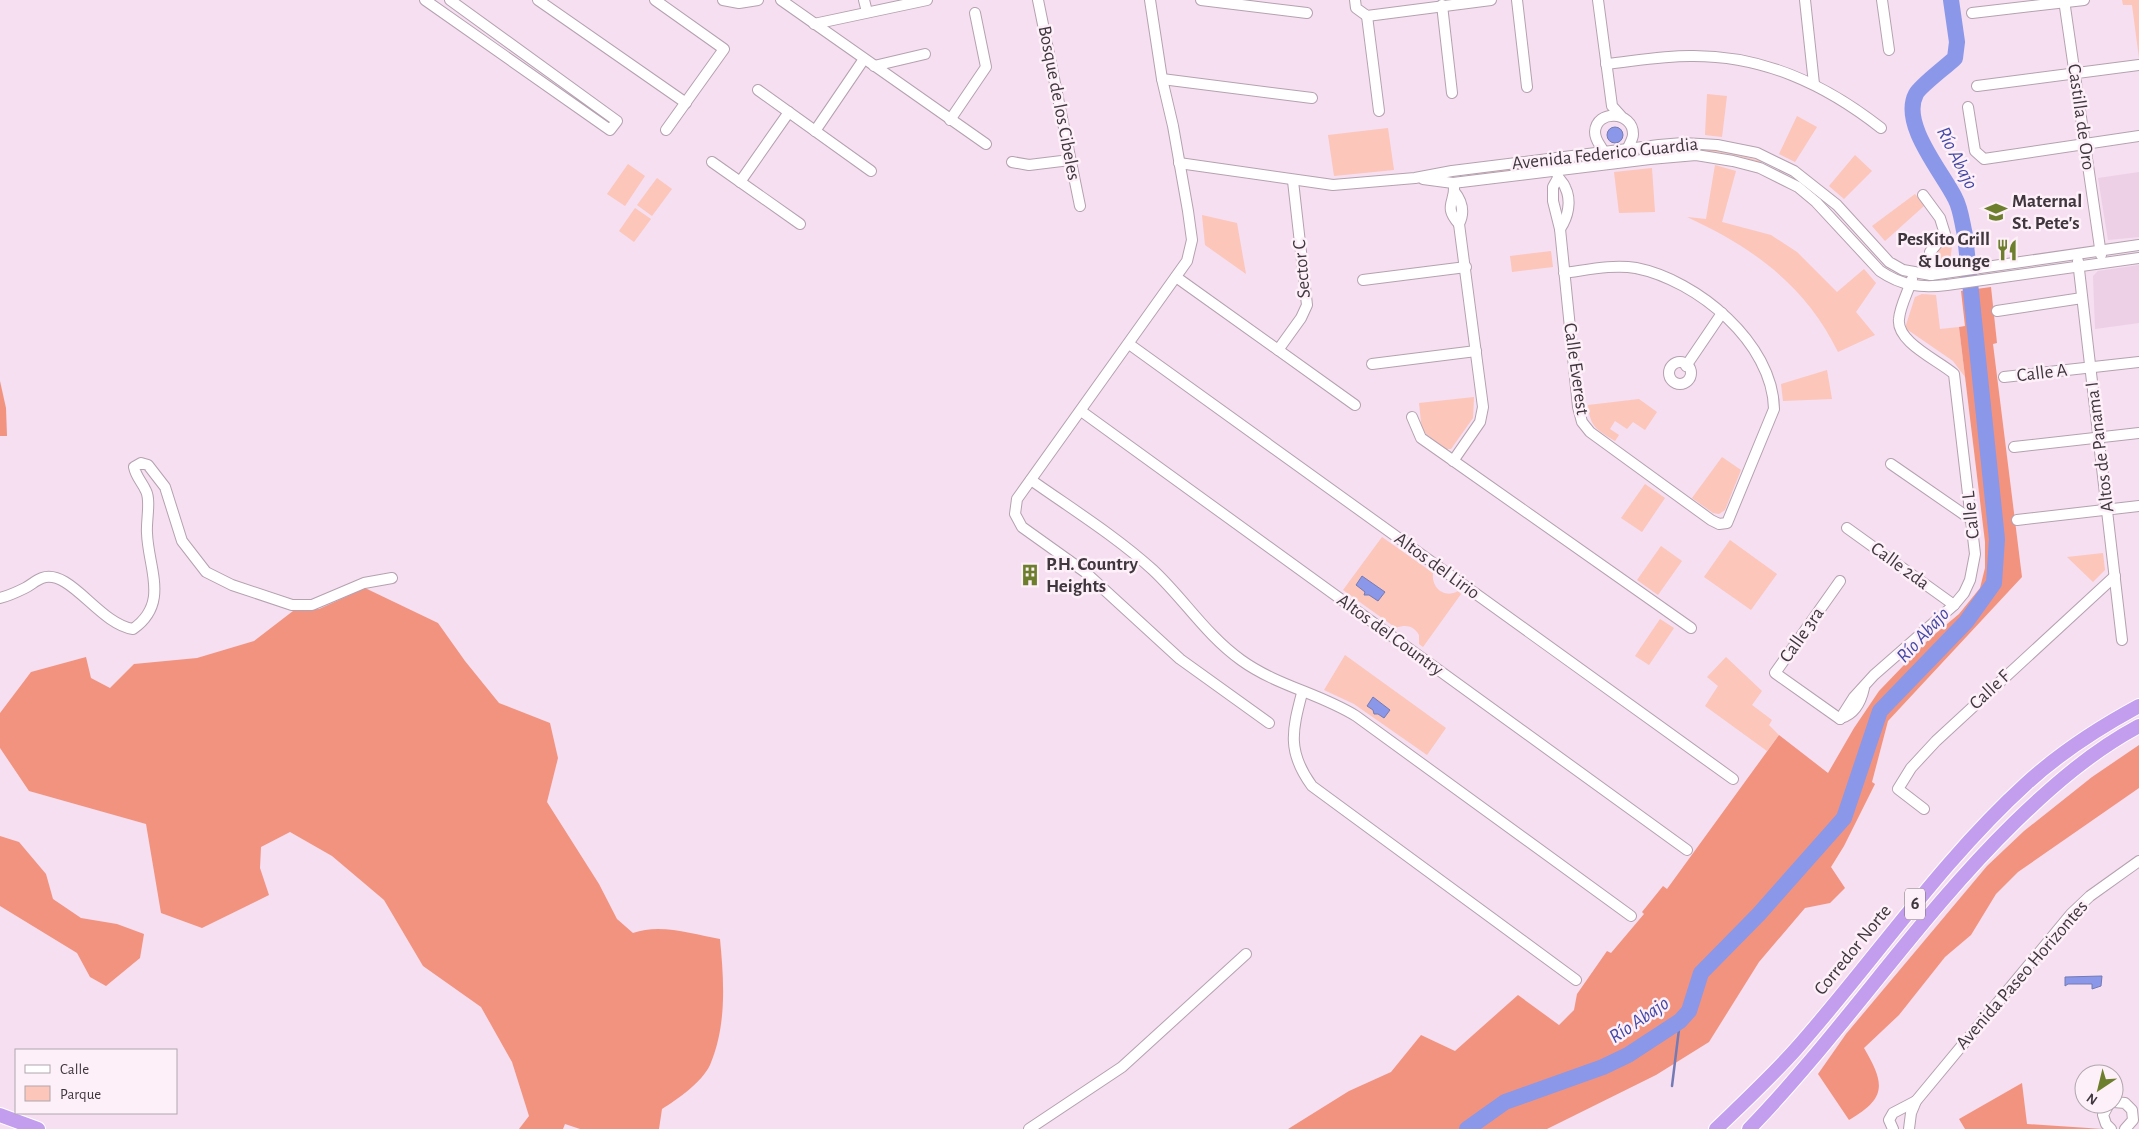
<svg xmlns="http://www.w3.org/2000/svg" width="2139" height="1129" font-family="'Alegreya Sans',sans-serif">
	<style>
		.built { fill: #edd0e6 }
		.green { fill: #fcc6ba }
		.forest { fill: #f2937f }
		.water { fill: #8b97e8; stroke: #747ab5 }
		.lines { fill: none; stroke-linecap: round; stroke-linejoin: round }
		.stream { stroke: #747ab5; stroke-width: 2.5 }
		.river { stroke: #8b97e8; stroke-width: 16 }
		.minor-casing { stroke: #b5a1b0; stroke-width: 12 }
		.highway-casing { stroke: #fff; stroke-width: 16 }
		.minor { stroke: #fff; stroke-width: 10 }
		.highway { stroke: #c49eee; stroke-width: 14 }
		.labels { text-anchor: middle; dominant-baseline: central; stroke-width: 5; stroke-linejoin: round; paint-order: stroke }
		.shield { fill: #fdf0f9; stroke: #796e76; stroke-width: 1 }
		.shield-label { font-size: 18px; font-weight: bold; fill: #40373e }
		.street-label { font-size: 19px; fill: #40373e; stroke: #fdf0f9 }
		.poi-label { font-size: 19px; font-weight: bold; fill: #40373e; stroke: #fdf0f9; text-anchor: start }
		.water-label { font-size: 20px; font-style: italic; fill: #4347a6; stroke: #fdf0f9 }
	</style>
	<rect width="100%" height="100%" fill="#f5dff0"/>
	<g class="built">
		<path d="M2139,172v65l-31,3 -10,-62z"/>
		<path d="M2139,265v58l-44,6 -2,-53 5,-5z"/>
	</g>
	<g class="green">
		<path d="M2122,0h17v58l-7,-53h-9z"/>
		<path d="M1707,94l20,2 -5,41 -17,-2z"/>
		<path d="M1797,116l20,11 -22,35 -16,-8z"/>
		<path d="M1388,128l6,42 -60,6 -6,-41z"/>
		<path d="M1692,148l27,2 42,11 -1,2c-34,-14 -71,-14 -107,-9l-1,-3z"/>
		<path d="M1855,155l17,16 -28,28 -15,-13z"/>
		<path d="M1547,163l3,4 -80,8v-2z"/>
		<path d="M628,164l17,12 -20,30 -18,-12z"/>
		<path d="M1715,165l21,6 -14,51 49,13 26,17 40,40 27,-23 12,14 -20,29 19,23 -37,17c-32,-66 -84,-104 -151,-135l19,2z"/>
		<path d="M1652,168l3,44 -36,1 -5,-41z"/>
		<path d="M657,178l15,11 -20,27 -15,-11z"/>
		<path d="M1915,194l10,11 -40,36 -13,-15z"/>
		<path d="M635,208l16,11 -17,23 -15,-11z"/>
		<path d="M1202,215l35,8 9,51 -41,-29z"/>
		<path d="M1950,235l2,10 -2,19 -13,2 -3,-13z"/>
		<path d="M1551,251l2,16 -41,5 -2,-16z"/>
		<path d="M1922,294l14,1 4,34 19,-2 6,50 -12,-16 -48,-33 10,-31z"/>
		<path d="M1827,370l5,29 -49,2 -2,-17z"/>
		<path d="M1474,397l-1,21 -22,31h-5l-24,-18 -3,-28z"/>
		<path d="M1639,399l18,13 -12,18 -12,-8 -6,7 -12,-8 -5,8 9,6 -4,6c-18,-11 -25,-14 -27,-36z"/>
		<path d="M1722,457l19,13 -16,40 -6,4 -6,-1 -21,-15z"/>
		<path d="M1645,484l20,14 -23,34 -21,-14z"/>
		<path d="M1382,537l51,36c-2,15 12,26 25,18l3,3 -38,53 -4,-3v-9c-5,-9 -13,-11 -23,-7l-53,-38z"/>
		<path d="M1730,540l47,34 -26,36 -47,-33z"/>
		<path d="M1661,546l21,15 -24,34 -21,-15z"/>
		<path d="M2103,553l2,17 -12,12 -26,-25z"/>
		<path d="M1660,619l14,9 -25,37 -14,-9z"/>
		<path d="M1345,655l101,73 -19,27 -73,-51 -30,-14z"/>
		<path d="M1726,657l36,34 -10,14 20,15 -3,5 10,10 -12,16 -62,-45 13,-20 -11,-9z"/>
	</g>
	<g class="forest">
		<path d="M1991,287l6,56 -4,1 29,233 -134,144 -16,61 3,2 -31,62 -13,21 14,21 -15,15 -25,5 -46,54 -50,80 -53,33 -109,54h-259l61,-38 42,-19 30,-37 34,16 63,-56 41,30 15,-15 3,-16 30,-43 4,2 33,-39 -2,-2 21,-26 4,3 112,-154 49,38 26,-45 25,-37 50,-52 30,-25 21,-26 5,-20v-26l-26,-215 6,-1 -4,-35z"/>
		<path d="M0,381l6,27 1,28h-7z"/>
		<path d="M365,588l73,35 27,38 34,42 51,20 8,35 -11,44 52,82 18,35 16,14c27,-10 59,1 87,6 4,42 7,86 -10,126 -8,17 -32,34 -48,44l-3,20h-79l-15,-5 -2,5h-44l10,-13 -17,-54 -31,-55 -58,-41 -39,-66 -52,-44 -42,-24 -29,15 -1,21 9,27 -67,33 -41,-15 -15,-89 -117,-33 -29,-43v-35l31,-41 55,-15 5,21 19,10 24,-24 63,-6 57,-17 39,-30 26,-2z"/>
		<path d="M2139,745v43l-121,84 -22,22 -25,41 -26,22 -46,58 -35,33c21,36 23,50 -15,72l-31,-46 28,-40 141,-168 37,-35 68,-54z"/>
		<path d="M0,836l19,6 27,32 7,25 28,19 36,6 27,10 -4,24 -34,28 -16,-9 -13,-24 -77,-47z"/>
		<path d="M2022,1083l5,41 76,5h-138l-6,-10z"/>
	</g>
	<g class="water">
		<circle cx="1615" cy="135" r="8"/>
		<path d="M1362,576l23,16 -7,9 -9,-6h-5l1,-3 -9,-7z"/>
		<path d="M1373,697l17,13 -6,8 -6,-4h-4l-1,-4 -6,-4z"/>
		<path d="M2102,976l-1,10 -9,3v-5h-24l-3,2v-9z"/>
	</g>
	<g class="lines">
		<path class="stream" d="M1672,1086l8,-65"/>
		<path class="river" d="M1467,1129l38,-27 98,-35 25,-12 52,-34 9,-10 12,-38 58,-59 85,-96 36,-107 86,-89 28,-39 3,-44 -32,-304c-3,-12 -4,-26 -10,-37 -12,-25 -55,-74 -39,-104 4,-8 31,-28 39,-36l2,-16 -6,-42"/>
		<g class="minor-casing">
			<g id="minor">
				<path d="M425,0l185,130 7,-9 -167,-121"/>
				<path d="M538,0l148,103"/>
				<path d="M655,0l69,49 -58,81"/>
				<path d="M723,0l16,3 19,-3"/>
				<path d="M781,0l205,144"/>
				<path d="M864,0l3,12"/>
				<path d="M1038,0l42,206"/>
				<path d="M1150,0l12,79 11,47 15,85 4,29 -5,21 -170,238 -2,15 7,13 63,45 95,87 89,64"/>
				<path d="M1201,0l106,13"/>
				<path d="M1355,0l1,8 11,8 124,-16"/>
				<path d="M1517,0l10,87"/>
				<path d="M1598,0l14,106 9,10"/>
				<path d="M1805,0l9,84"/>
				<path d="M1882,0l7,50"/>
				<path d="M2064,0l37,255"/>
				<path d="M1442,5l10,88"/>
				<path d="M1972,13l112,-13"/>
				<path d="M1367,16l12,95"/>
				<path d="M814,24l113,-24"/>
				<path d="M1606,64c28,-3 56,-8 84,-8 73,-1 135,28 191,72"/>
				<path d="M874,66l51,-12"/>
				<path d="M1162,79l150,19"/>
				<path d="M1977,86l162,-21"/>
				<path d="M758,90l113,81"/>
				<path d="M1968,107l7,44 9,8 155,-23"/>
				<path d="M950,120l36,-53 -11,-54"/>
				<path d="M815,131l49,-72"/>
				<path d="M1605,157c-1,-10 -10,-14 -10,-25 1,-23 38,-21 38,2 0,7 -6,12 -6,18"/>
				<path d="M712,162l88,62"/>
				<path d="M1012,162l17,3 41,-5"/>
				<path d="M1179,163l154,22 82,-7 37,-7 207,-26 24,-2 34,2 40,8 37,18 43,34 52,57 14,8 28,5 208,-30"/>
				<path d="M1557,173c1,7 6,8 8,14 7,14 3,30 -5,42"/>
				<path d="M1558,178l-5,9v14l7,28 18,178 4,15 8,10 121,88 8,4 8,-1 47,-114c-1,-66 -77,-129 -138,-141 -23,-4 -49,2 -72,5"/>
				<path d="M1423,179l30,4 197,-24 46,-4 37,6 27,7 38,19 18,15 64,69c22,15 41,17 67,14l192,-27"/>
				<path d="M740,182l49,-70"/>
				<path d="M1454,187c1,16 -11,19 5,37"/>
				<path d="M1923,195l17,23 5,16 -15,18 1,23"/>
				<path d="M2078,261l44,379"/>
				<path d="M1176,277l179,128"/>
				<path d="M1363,280l103,-13"/>
				<path d="M1997,311l85,-13"/>
				<path d="M1129,344l604,435"/>
				<path d="M1278,350l23,-32 6,-13 -14,-124"/>
				<circle cx="1680" cy="373" r="11"/>
				<path d="M1372,364l104,-13"/>
				<path d="M1686,366l36,-53"/>
				<path d="M2004,377l135,-15"/>
				<path d="M1081,411l606,439"/>
				<path d="M1412,417l9,21 270,190"/>
				<path d="M2014,447l125,-14"/>
				<path d="M1453,461l27,-39 3,-15 -24,-183c6,-12 3,-23 -5,-33"/>
				<path d="M1891,464l81,56"/>
				<path d="M1031,480c41,29 86,57 122,90 31,29 53,65 88,90 36,26 78,33 115,56l275,200"/>
				<path d="M2017,520l122,-14"/>
				<path d="M1847,528l107,77"/>
				<path d="M1840,581l-65,92 65,46"/>
				<path d="M0,598c8,-2 17,-6 25,-10 6,-3 11,-8 17,-10 28,-10 57,46 91,51 37,-26 15,-61 14,-96 -1,-12 4,-32 -1,-42 -4,-9 -10,-14 -12,-24l7,-4 7,2 17,22 17,54 24,31 26,13 60,20h20l52,-22 28,-5"/>
				<path d="M1302,693c-10,38 -15,59 10,93l264,194"/>
				<path d="M1841,718c14,-4 20,-16 23,-30"/>
				<path d="M1840,719l14,-22 20,-22 80,-70 10,-12 6,-13 5,-26 -21,-180c-16,-14 -58,-32 -55,-55 1,-13 9,-27 13,-40"/>
				<path d="M1924,809l-26,-20 13,-21 25,-27 179,-165"/>
				<path d="M2114,1102l11,1 7,7 1,10 -8,9"/>
				<path d="M2109,1104l-6,11 3,9 5,5"/>
				<path d="M1029,1129l93,-62 124,-113"/>
				<path d="M1893,1129l-4,-9 4,-7 23,-12"/>
				<path d="M1909,1129l2,-16 5,-12 155,-187 19,-18 49,-35"/>
			</g>
		</g>
		<g class="highway-casing">
			<g id="highway">
				<path d="M0,1115l38,14"/>
				<path d="M1716,1129c27,-26 55,-52 80,-80 78,-88 144,-187 231,-266 33,-30 73,-56 112,-77"/>
				<path d="M1749,1129c94,-97 168,-211 265,-306 37,-36 78,-72 125,-97"/>
			</g>
		</g>
		<use href="#minor" class="minor"/>
		<use href="#highway" class="highway"/>
	</g>
	<defs>
		<g id="school-bare" transform="scale(1.725)"><path d="M0-5L7-2L0 1L-7-2ZM-4 1L0 2.5L4 1V4Q0 6-4 4Z" fill="#6d7e2c" stroke="#fdf0f9" stroke-width="2.5" paint-order="stroke"/></g>
		<g id="restaurant-bare" transform="scale(1.725)"><path d="M-5-6h1v4h1v-4h1v4h1v-4h1v5L-1.5 .5V6h-2V.5L-5-1ZM5-6V6H3V1.5H1.5Q1.5-4 5-6Z" fill="#6d7e2c" stroke="#fdf0f9" stroke-width="2.5" paint-order="stroke"/></g>
		<g id="building-bare" transform="scale(1.725)"><path d="M-4-6H4V6H1V3H-1V6H-4ZM-2.5-4.3h1.7v1.8h-1.7ZM.8-4.3h1.7v1.8H.8ZM-2.5-1h1.7V.8h-1.7ZM.8-1h1.7V.8H.8Z" fill="#6d7e2c" stroke="#fdf0f9" stroke-width="2.5" paint-order="stroke"/></g>
	</defs>
	<g fill-rule="evenodd">
		<use href="#school-bare" x="1996" y="212"/>
		<use href="#restaurant-bare" x="2007" y="250"/>
		<use href="#building-bare" x="1030" y="575"/>
	</g>
	<g class="labels">
		<rect class="shield" x="1905" y="888.5" width="20" height="31" rx="4"/>
		<g class="shield-label">
			<text x="1915" y="904">6</text>
		</g>
		<g class="street-label">
			<text transform="translate(1059 103) rotate(79)">Bosque de los Cibeles</text>
			<text transform="translate(2081 117) rotate(82)">Castilla de Oro</text>
			<text transform="translate(1605 154) rotate(-6)">Avenida Federico Guardia</text>
			<text transform="translate(1302 269) rotate(-95)">Sector C</text>
			<text transform="translate(1576 369) rotate(82)">Calle Everest</text>
			<text transform="translate(2042 373) rotate(-7)">Calle A</text>
			<text transform="translate(2100 447) rotate(-97)">Altos de Panama I</text>
			<text transform="translate(1971 515) rotate(-96)">Calle L</text>
			<text transform="translate(1437 566) rotate(36)">Altos del Lirio</text>
			<text transform="translate(1900 566) rotate(36)">Calle 2da</text>
			<text transform="translate(1390 635) rotate(36)">Altos del Country</text>
			<text transform="translate(1802 635) rotate(-55)">Calle 3ra</text>
			<text transform="translate(1990 690) rotate(-43)">Calle F</text>
			<text transform="translate(1853 950) rotate(-51)">Corredor Norte</text>
			<text transform="translate(2022 975) rotate(-49)">Avenida Paseo Horizontes</text>
		</g>
		<g class="poi-label">
			<text x="2012" y="201">Maternal<tspan x="2012" dy="22">St. Pete's</tspan></text>
			<text x="1990" y="239" text-anchor="end">PesKito Grill<tspan x="1990" dy="22">&amp; Lounge</tspan></text>
			<text x="1046" y="564">P.H. Country<tspan x="1046" dy="22">Heights</tspan></text>
		</g>
		<g class="water-label">
			<text transform="translate(1957 158) rotate(63)">Río Abajo</text>
			<text transform="translate(1923 635) rotate(-47)">Río Abajo</text>
			<text transform="translate(1639 1020) rotate(-34)">Río Abajo</text>
		</g>
	</g>
	<rect x="15" y="1049" width="162" height="65" fill="#fdf0f9" stroke="#b1a6ae"/>
	<rect x="25" y="1065" width="25" height="8" fill="#ffffff" stroke="#b1a6ae"/>
	<text x="60" y="1074" font-size="15" fill="#40373e">Calle</text>
	<rect x="25" y="1086" width="25" height="15" fill="#fcc6ba" stroke="#b1a6ae"/>
	<text x="60" y="1099" font-size="15" fill="#40373e">Parque</text>
	<g transform="translate(2099 1089) rotate(215)"><circle r="24" fill="#fdf0f9" stroke="#b1a6ae"/>
	<path d="M0-4L9 19L0 12L-9 19Z" fill="#6d7e2c"/>
	<text y="-8" font-size="14" font-weight="bold" text-anchor="middle" fill="#40373e">N</text>
	</g>
</svg>
